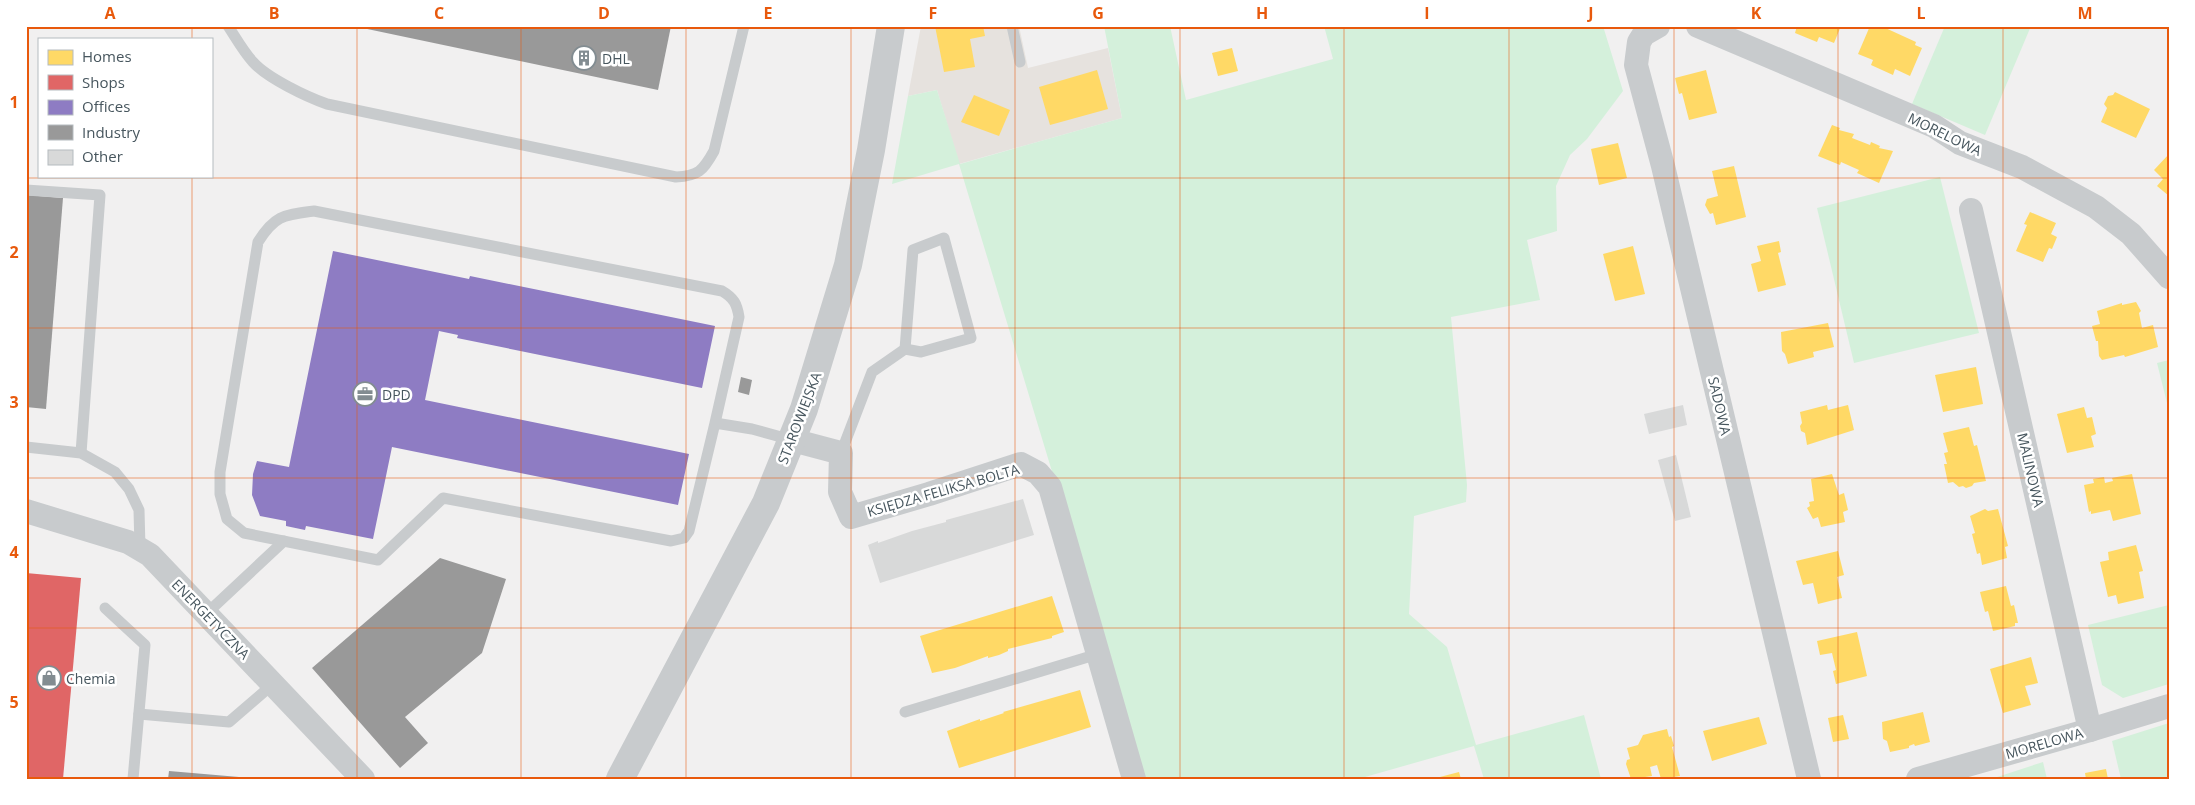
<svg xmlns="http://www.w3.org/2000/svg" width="2195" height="805" font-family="'Open Sans',sans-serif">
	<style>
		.commercial { fill: #e6e2de }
		.green { fill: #d4f0db }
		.homes { fill: #ffd966 }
		.shops { fill: #e06666 }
		.offices { fill: #8e7cc3 }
		.industry { fill: #999 }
		.building { fill: #d8d9d9 }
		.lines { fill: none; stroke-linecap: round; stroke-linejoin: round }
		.service { stroke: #c8cbcd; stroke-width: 11 }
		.minor { stroke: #c8cbcd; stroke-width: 24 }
		.tertiary { stroke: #c8cbcd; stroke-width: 28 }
		.grid { fill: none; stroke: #e8590c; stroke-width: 1; stroke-opacity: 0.55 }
		.labels { text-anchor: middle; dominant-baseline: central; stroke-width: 5; stroke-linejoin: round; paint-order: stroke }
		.poi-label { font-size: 14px; fill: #47565e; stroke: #fff; text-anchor: start }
		.street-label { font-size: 14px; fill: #47565e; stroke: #fff }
		.neatline { fill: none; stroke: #e8590c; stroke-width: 2 }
		.grid-label { font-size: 16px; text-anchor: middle; font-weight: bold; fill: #e8590c }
	</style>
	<rect width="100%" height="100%" fill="#f1f0f0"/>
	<path class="commercial" d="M921,26h98l9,42 80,-20 14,70 -163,46 -22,-74 -29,6z"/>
	<g class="green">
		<path d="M1104,26h66l16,74 147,-41 -9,-33h279l20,65 -36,48 -17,16 -14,31 1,45 -30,9 13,60 -89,17 16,168 -1,17 -52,14 -5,98 38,33 29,98 108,-30 17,64h-117l-10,-33 -116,33h-213l-186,-615 -67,20 16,-88 29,-6 23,74 162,-46z"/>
		<path d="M1945,26h86l-46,109 -73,-31z"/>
		<path d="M1940,177l39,156 -125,30 -37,-155z"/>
		<path d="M2169,360v51l-12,-48z"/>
		<path d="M2169,605v79l-46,14 -21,-13 -14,-60z"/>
		<path d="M2169,723v56h-48l-9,-38z"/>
		<path d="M2043,762l4,17h-56z"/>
	</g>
	<g class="homes">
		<path d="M935,26h48l2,10 -15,3 5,28 -31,5z"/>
		<path d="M1797,26h44l-7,17 -15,-6 -2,5 -22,-9z"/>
		<path d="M1870,26l7,3 4,-3 35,16 -1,3 7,3 -12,28 -15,-7 -2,6 -22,-10 2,-5 -15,-6z"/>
		<path d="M1232,48l6,23 -20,5 -6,-23z"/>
		<path d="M1097,70l11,39 -58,16 -11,-38z"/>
		<path d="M1706,70l11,43 -28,7 -7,-27 -3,1 -4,-16z"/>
		<path d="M2115,92l35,17 -14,29 -35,-16 6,-14 -3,-4 4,-8 5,-1z"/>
		<path d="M974,95l36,15 -11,26 -38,-14z"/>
		<path d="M1832,125l8,3 -1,2 15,4 -2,4 18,7 1,-3 9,4 -1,2 14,3 -14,32 -22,-10 2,-3 -18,-8 -1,3 -22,-9z"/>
		<path d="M1618,143l9,35 -28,7 -8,-36z"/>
		<path d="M2169,154v42l-12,-10 6,-7 -9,-9z"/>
		<path d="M1734,166l12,51 -30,8 -3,-12 -3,1 -5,-9 2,-6 11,-3 -6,-25z"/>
		<path d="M2030,212l26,11 -5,11 6,3 -5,12 -3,-1 -6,14 -27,-11 11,-26 -3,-1z"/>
		<path d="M1779,241l2,11 -3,1 8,32 -28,7 -7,-28 10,-3 -4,-15z"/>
		<path d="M1633,246l12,48 -30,7 -12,-47z"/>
		<path d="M2136,302l5,9 -2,2 3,15 11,-3 5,22 -33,10 -1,-2 -22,5 -3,-4 -1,-15h-2l-4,-15 8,-2 -3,-13 25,-8v2z"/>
		<path d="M1828,323l6,24 -21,5 1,5 -26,7 -3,-10 -3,-3 -1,-19z"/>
		<path d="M1976,367l7,37 -40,8 -8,-37z"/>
		<path d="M1827,405l1,5 20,-5 6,25 -47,15 -2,-12 -4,-2 -1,-5 2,-3 -2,-11z"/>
		<path d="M2084,407l3,11 5,-1 4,17 -5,2 3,11 -27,6 -10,-39z"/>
		<path d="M1969,427l5,19 3,-1 9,36 -12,2 -2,3 -6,2 -3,-2 -4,1 -6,-5 -5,1 -4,-19h3l-3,-11 4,-1 -5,-19z"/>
		<path d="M1832,474l7,21 5,-2 4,17 -5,2 2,10 -24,5 -3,-10 -5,2 -6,-11 3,-2 -1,-4 5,-1 -3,-22z"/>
		<path d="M2132,474l9,40 -28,7 -3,-11 -19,4v-3l-2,1 -5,-27 10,-2 -1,-4 11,-2 1,6 8,-2 -1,-3z"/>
		<path d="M1985,509l3,2 10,-2 10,37 -3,1 2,11 -25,7 -2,-12 -3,1 -5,-20 3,-1 -5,-17z"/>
		<path d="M2136,545l7,26 -4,1 5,26 -26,6 -2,-9 -8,2 -8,-35 9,-2 -1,-8z"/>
		<path d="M1838,551l6,24 -7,2 5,21 -24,6 -5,-21 -10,2 -7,-24z"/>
		<path d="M2006,586l5,20 3,-1 4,18h-3v3l-22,5 -5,-20 -3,1 -5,-20z"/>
		<path d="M1052,596l12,36 -12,4v2l-44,11v2l-9,4 -11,3v-2l-33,12 -23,5 -12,-37z"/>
		<path d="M1857,632l10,44 -31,8 -3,-13 3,-1 -4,-17 -12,2 -3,-14z"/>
		<path d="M2031,657l7,26 -13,3 6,19 -28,8 -13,-44z"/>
		<path d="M1080,690l11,37 -132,41 -12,-37 33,-12v2l24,-8 -1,-1z"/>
		<path d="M1923,712l7,30 -15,4 -1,-2 -5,2v2l-19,4 -3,-11 -4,-2 -1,-17z"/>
		<path d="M1843,715l6,24 -16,3 -5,-24z"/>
		<path d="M1759,717l8,27 -55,17 -9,-30z"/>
		<path d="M1667,729l2,8 2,-1 3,10 -2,1 8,29 -19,3 -4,-14 -7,2 2,9 -21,3 -5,-15 1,-4 3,-1 -3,-11 11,-3 5,-10z"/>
		<path d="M2106,769l2,10h-22l-1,-6z"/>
		<path d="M1459,772l2,7h-25v-1z"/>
	</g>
	<path class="shops" d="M26,573l55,5 -18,201h-37z"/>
	<path class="offices" d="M333,251l136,28 1,-3 245,50 -13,62 -245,-50 1,-3 -19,-4 -14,69 264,54 -11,51 -286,-58 -19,92 -67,-13 -1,4 -19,-4v-5l-26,-5 -8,-21 1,-21 4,-13 32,6z"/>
	<g class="industry">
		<path d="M353,26h318l-13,64z"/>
		<path d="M26,195l37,3 -17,211 -20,-2z"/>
		<path d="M741,377l11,3 -3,15 -11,-3z"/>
		<path d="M440,558l66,21 -24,74 -77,64 23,26 -28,25 -88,-100z"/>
		<path d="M169,771l70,6v2h-71z"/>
	</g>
	<g class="building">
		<path d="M1683,405l4,20 -38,9 -5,-20z"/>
		<path d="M1676,455l15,62 -16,4 -17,-61z"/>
		<path d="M1023,499l11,36 -154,48 -12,-38 10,-4v2l34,-12 34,-9v-2z"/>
	</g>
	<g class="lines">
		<g class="service">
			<path d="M228,26c8,12 15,25 25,36 14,16 54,35 74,42l349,73c22,-1 27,-6 38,-26l30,-125"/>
			<path d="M1012,26l8,36"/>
			<path d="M26,190l74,5 -19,258"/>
			<path d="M715,423l-26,108 -5,7 -13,3 -228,-43 -65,62 -134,-27 -17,-14 -7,-25v-22l38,-230c17,-27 26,-27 56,-31l408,80c12,7 15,13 17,26l-24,106 37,6 40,11"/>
			<path d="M26,447l55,6 34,19 14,17 10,21 1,38"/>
			<path d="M841,453l31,-81 33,-23 8,-99 31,-12 27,100 -50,14 -16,-3"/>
			<path d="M105,608l40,37 -12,134"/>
			<path d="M206,614l78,-73"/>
			<path d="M905,712l193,-58"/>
			<path d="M139,714l90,8 44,-38"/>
		</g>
		<g class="minor">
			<path d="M1658,26l-14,8 -5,8 -3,23 27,101 146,613"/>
			<path d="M1698,26l236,100 26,17 62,24 74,40 35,27 38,43"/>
			<path d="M1971,210l119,520"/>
			<path d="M792,440l49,13 -1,39 11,25 78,-23 92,-30 17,9 12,14 84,292"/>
			<path d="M26,511l102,31 22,13 213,224"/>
			<path d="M1918,779l172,-49 79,-24"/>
		</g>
		<path class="tertiary" d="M620,779l146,-276 38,-94 44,-144 23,-115 20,-124"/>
	</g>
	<path class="grid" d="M192,26v13M357,26v753M521,26v753M686,26v753M851,26v753M1015,26v753M1180,26v753M1344,26v753M1509,26v753M1674,26v753M1838,26v753M2003,26v753M192,176v603M26,178h2143M26,328h2143M26,478h2143M26,628h2143"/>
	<defs>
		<g id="building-ring" transform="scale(1.25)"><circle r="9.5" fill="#fff" stroke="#828c91" stroke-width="1.5"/><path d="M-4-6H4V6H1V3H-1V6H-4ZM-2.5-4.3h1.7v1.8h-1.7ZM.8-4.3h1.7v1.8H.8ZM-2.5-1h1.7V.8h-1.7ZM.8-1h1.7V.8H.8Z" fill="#828c91"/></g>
		<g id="office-ring" transform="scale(1.25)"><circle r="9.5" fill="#fff" stroke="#828c91" stroke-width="1.5"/><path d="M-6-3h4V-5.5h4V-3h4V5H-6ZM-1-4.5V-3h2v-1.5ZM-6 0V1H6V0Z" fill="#828c91"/></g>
		<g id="shop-ring" transform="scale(1.25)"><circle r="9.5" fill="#fff" stroke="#828c91" stroke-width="1.5"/><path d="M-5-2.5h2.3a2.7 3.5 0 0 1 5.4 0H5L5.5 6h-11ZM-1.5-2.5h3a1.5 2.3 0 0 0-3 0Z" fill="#828c91"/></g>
	</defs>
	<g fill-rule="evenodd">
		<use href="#building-ring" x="584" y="58"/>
		<use href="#office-ring" x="365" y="394"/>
		<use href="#shop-ring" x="49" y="678"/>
	</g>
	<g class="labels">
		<g class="poi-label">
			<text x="602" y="58">DHL</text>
			<text x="382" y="394">DPD</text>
			<text x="66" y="678">Chemia</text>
		</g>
		<g class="street-label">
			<text transform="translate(1945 134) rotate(26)">MORELOWA</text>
			<text transform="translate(1720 406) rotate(77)">SADOWA</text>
			<text transform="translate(799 418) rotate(-69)">STAROWIEJSKA</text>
			<text transform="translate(2031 470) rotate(77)">MALINOWA</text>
			<text transform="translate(943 490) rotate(-16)">KSIĘDZA FELIKSA BOLTA</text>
			<text transform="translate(211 619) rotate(46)">ENERGETYCZNA</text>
			<text transform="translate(2044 743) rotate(-16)">MORELOWA</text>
		</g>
	</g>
	<rect width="2195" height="805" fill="none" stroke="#ffffff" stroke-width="55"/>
	<rect x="38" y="38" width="175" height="140" fill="#ffffff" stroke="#b5bbbf"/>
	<rect x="48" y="50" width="25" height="15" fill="#ffd966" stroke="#b5bbbf"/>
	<text x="82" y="62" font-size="15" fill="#47565e">Homes</text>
	<rect x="48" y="75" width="25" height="15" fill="#e06666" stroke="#b5bbbf"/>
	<text x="82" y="88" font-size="15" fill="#47565e">Shops</text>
	<rect x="48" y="100" width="25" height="15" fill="#8e7cc3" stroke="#b5bbbf"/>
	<text x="82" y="112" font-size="15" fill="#47565e">Offices</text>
	<rect x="48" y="125" width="25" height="15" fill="#999999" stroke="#b5bbbf"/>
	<text x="82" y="138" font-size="15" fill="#47565e">Industry</text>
	<rect x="48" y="150" width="25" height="15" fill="#d8d9d9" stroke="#b5bbbf"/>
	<text x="82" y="162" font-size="15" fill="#47565e">Other</text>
	<rect x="28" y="28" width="2140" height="750" class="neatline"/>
	<g class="grid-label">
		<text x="110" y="19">A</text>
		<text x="274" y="19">B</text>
		<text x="439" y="19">C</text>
		<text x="604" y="19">D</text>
		<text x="768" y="19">E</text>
		<text x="933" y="19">F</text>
		<text x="1098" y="19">G</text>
		<text x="1262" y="19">H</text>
		<text x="1427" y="19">I</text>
		<text x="1591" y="19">J</text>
		<text x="1756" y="19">K</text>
		<text x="1921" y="19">L</text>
		<text x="2085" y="19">M</text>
		<text x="14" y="108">1</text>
		<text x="14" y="258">2</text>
		<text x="14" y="408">3</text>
		<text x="14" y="558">4</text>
		<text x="14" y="708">5</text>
	</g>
</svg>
